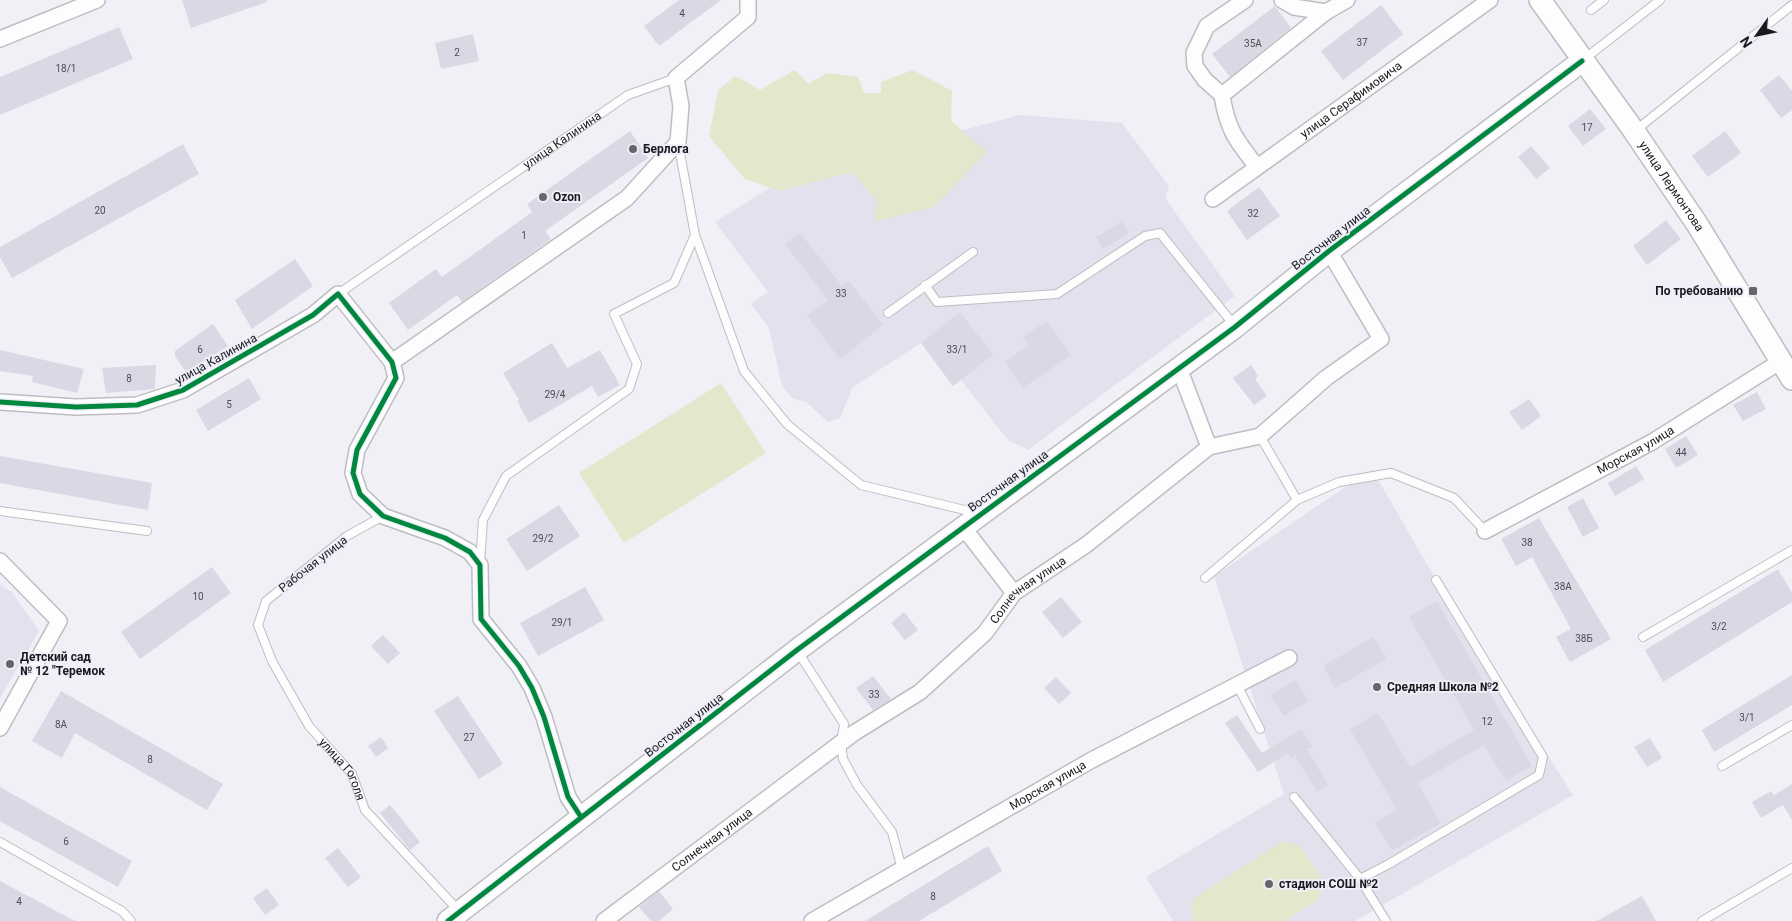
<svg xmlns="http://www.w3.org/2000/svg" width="1792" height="921" font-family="Roboto,sans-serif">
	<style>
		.built { fill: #e2e2ee }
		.green { fill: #e1e8cc }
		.building { fill: #d9d8e5 }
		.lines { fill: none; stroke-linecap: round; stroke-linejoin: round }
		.lane-casing { stroke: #bebec2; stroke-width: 10 }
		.street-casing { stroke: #bebec2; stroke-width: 18 }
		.secondary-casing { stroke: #bebec2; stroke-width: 24 }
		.lane { stroke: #fdfdfe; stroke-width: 8 }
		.street { stroke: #fdfdfe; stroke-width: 15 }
		.secondary { stroke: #fdfdfe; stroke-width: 21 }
		.cycleway-casing { stroke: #eeeef8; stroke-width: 8 }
		.cycleway { stroke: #00873e; stroke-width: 5 }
		.poi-dot { fill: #65656a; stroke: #eeeef8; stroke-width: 2 }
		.labels { text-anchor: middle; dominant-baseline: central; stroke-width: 4; stroke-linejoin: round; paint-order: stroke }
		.number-label { font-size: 10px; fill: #4c4c52 }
		.street-label { font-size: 12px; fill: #1a1a1e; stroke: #eeeef8 }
		.poi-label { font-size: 12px; font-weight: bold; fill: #1a1a1e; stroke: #eeeef8; text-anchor: start }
	</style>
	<rect width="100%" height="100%" fill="#f0f0f6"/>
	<g class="built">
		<path d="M1020,115l102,8 47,63 -4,12 70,98 -207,154 -20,-10 -47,-60 -8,6 -32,-43 -68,44 -13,31 -12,4 -22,-20 -14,-4 -10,-12 -13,-58 -18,-24 17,-12 -53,-70 72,-45z"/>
		<path d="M1372,469l64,111 137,215 -218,126h-182l-27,-44 138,-83 -70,-218z"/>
		<path d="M0,585l12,7 27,39 -39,67z"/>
	</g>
	<g class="green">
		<path d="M795,70l13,14 19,-11 31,4 6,16h17v-11l32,-12 39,21 -1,30 36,31 -53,55 -57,14 -3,-6 4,-13 -26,-30 -72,19 -35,-12 -36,-43 9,-45 17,-15 25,14z"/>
		<path d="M721,383l45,70 -142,90 -45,-70z"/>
		<path d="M1288,842l12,4 20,30 3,11 -5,13 -33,21h-91l-3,-9 3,-14 86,-55z"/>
	</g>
	<g class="building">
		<path d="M182,0h84l1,2 -76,26z"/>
		<path d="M679,0h42l-62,46 -15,-20z"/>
		<path d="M1381,5l22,29 -60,46 -22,-29z"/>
		<path d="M1275,6l16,22 -61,49 -18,-23z"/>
		<path d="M119,27l14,32 -133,56v-38z"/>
		<path d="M473,34l6,27 -38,8 -6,-26z"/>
		<path d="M1779,75l13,16v19l-11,8 -21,-28z"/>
		<path d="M1590,109l16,20 -23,17 -15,-20z"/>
		<path d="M630,131l18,27 -103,73 6,8 -89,63 -5,-7 -49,35 -19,-27 47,-34 6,8 90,-65 -5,-8z"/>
		<path d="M1725,131l16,22 -33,24 -16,-21z"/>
		<path d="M183,144l16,30 -187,104 -12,-21v-10z"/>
		<path d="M1531,146l19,22 -14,11 -18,-22z"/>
		<path d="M1259,187l21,29 -33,24 -20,-29z"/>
		<path d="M1666,220l15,19 -34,26 -14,-19z"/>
		<path d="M1122,222l7,11 -26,16 -7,-12z"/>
		<path d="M800,233l42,53 7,-5 34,44 -43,34 -33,-43 21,-16 -43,-56z"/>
		<path d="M295,259l18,27 -61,43 -17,-29z"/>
		<path d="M960,312l33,43 -40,31 -32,-43z"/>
		<path d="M1047,321l24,34 -48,33 -18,-26 23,-17 -5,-8z"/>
		<path d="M213,324l15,22 -42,26 -11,-16v-5z"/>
		<path d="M552,343l15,25 33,-18 20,35 -22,12 -6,-11 -63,37 -12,-22 2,-1 -16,-27z"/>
		<path d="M0,350l84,19 -7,24 -45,-11 1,-6 -33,-5z"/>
		<path d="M156,365l-1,24 -49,4 -4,-25z"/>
		<path d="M1251,365l7,11 -3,3 12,17 -13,9 -21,-27z"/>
		<path d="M249,378l12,21 -53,32 -12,-21z"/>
		<path d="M1757,392l9,17 -23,12 -10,-16z"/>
		<path d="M1529,399l12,17 -19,14 -13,-18z"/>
		<path d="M1686,436l12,19 -22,13 -11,-19z"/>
		<path d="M0,456l152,27 -4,27 -148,-27z"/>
		<path d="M1636,466l8,13 -29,17 -7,-13z"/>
		<path d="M1583,498l16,30 -16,9 -16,-30z"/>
		<path d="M559,505l21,31 -53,35 -21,-32z"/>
		<path d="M1539,518l72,121 -41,23 -14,-25 15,-8 -39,-72 -16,9 -15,-27z"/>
		<path d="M212,567l19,26 -91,66 -19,-27z"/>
		<path d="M1778,569l14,24v9l-129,80 -18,-32z"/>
		<path d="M585,587l19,33 -66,36 -18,-33z"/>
		<path d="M1061,597l21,25 -19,16 -21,-26z"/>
		<path d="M1437,601l95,165 -26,15 -22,-36 -66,38 23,40 -49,28 -17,-29 22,-12 -47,-81 28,-16 32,54 64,-37 -65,-113z"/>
		<path d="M904,612l14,18 -13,10 -14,-17z"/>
		<path d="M383,635l17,18 -12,11 -17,-18z"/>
		<path d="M1374,637l12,22 -51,29 -12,-22z"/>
		<path d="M1792,675v30l-78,47 -12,-22z"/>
		<path d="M873,676l18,23 -18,11 -17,-22z"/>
		<path d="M1056,677l15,16 -12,11 -15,-16z"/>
		<path d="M1295,680l14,21 -25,15 -14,-21z"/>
		<path d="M61,691l162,93 -16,26 -132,-77 -13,25 -30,-17z"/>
		<path d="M458,696l45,68 -24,15 -45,-68z"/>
		<path d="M1237,715l25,38 39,-24 11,18 -5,2 21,36 -11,7 -22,-37 -4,3 -3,-5 -30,19 -33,-49z"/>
		<path d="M381,737l7,11 -12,9 -8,-11z"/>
		<path d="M1650,738l12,20 -15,9 -13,-20z"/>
		<path d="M1792,784v36l-9,-15 -22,13 -9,-16 19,-11 3,4z"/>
		<path d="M0,787l132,74 -14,26 -118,-66z"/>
		<path d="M390,805l30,37 -10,8 -30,-37z"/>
		<path d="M988,846l14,25 -83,50h-54z"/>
		<path d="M338,848l23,29 -13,10 -23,-29z"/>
		<path d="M0,881l75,40h-75z"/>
		<path d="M267,888l12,17 -14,10 -12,-17z"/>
		<path d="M659,891l14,18 -14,12h-8l-12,-14z"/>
		<path d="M1642,896l14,25h-59z"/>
	</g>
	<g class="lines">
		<g class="lane-casing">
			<g id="lane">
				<path d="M1591,10l13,-10"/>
				<path d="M1583,60l77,-60"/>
				<path d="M1636,130l156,-125"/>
				<path d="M678,142l17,93 49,136 43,53 74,61 116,28"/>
				<path d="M925,285l12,17 120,-8 88,-58 15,-3 74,92"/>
				<path id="s1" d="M338,294l290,-199 48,-17"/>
				<path d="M888,313l85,-61"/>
				<path d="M1260,436l37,64"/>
				<path d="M0,511l147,20"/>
				<path id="s2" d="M383,516l-36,20 -81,65 -8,24 14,36 37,65 43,48 13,36 93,100"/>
				<path d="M480,563l3,-43 23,-44 123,-87 8,-25 -23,-50 60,-31 21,-48"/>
				<path d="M1205,578l92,-78 42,-18 52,-9 63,25 31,33"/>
				<path d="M1643,637l149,-87"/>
				<path d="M798,652l46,72 -3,19 2,16 14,26 35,47 10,37"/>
				<path d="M1237,685l23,44"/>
				<path d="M1722,766l70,-41"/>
				<path d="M1294,797l66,82 29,-15 150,-89 4,-18 -107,-177"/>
				<path d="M0,842l122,69 9,10"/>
				<path d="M1360,879l26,42"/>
				<path d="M1702,921l90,-53"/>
			</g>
		</g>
		<g class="street-casing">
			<g id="street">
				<path d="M1282,0l12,7 32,5"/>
				<path d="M0,39l97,-39"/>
				<path d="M1222,95l-17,-15 -10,-14 -1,-13 13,-27 38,-26"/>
				<path d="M1257,167c-21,-27 -30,-38 -35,-72l104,-83 21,-12"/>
				<path id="s3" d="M1213,199l277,-199"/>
				<path d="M392,362l235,-164 51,-56 3,-36 -5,-28 72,-61v-17"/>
				<path d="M1179,368l30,79"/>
				<path d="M0,402l76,5 61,-2 46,-15 130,-75 25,-21 54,68 4,16 -39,72 -4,23 7,21 23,22 62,22 25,14 10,13 1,54 38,47 13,22 12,29 24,80 13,20"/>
				<path d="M963,527l51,66"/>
				<path id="s4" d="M1485,531l167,-89 129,-81"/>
				<path d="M0,561l59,60 -59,107"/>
				<path id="s5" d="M604,921l250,-188 66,-41 65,-59 29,-40 72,-48 123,-98 51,-11 66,-58 55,-39 -52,-88"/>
				<path id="s6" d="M812,921l278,-160 199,-103"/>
			</g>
		</g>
		<g class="secondary-casing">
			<g id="secondary">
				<path id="s7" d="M1540,0l94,131 63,93 95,155"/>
				<path d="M448,921l349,-271 438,-323 94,-76 253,-190"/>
			</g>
		</g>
		<use href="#lane" class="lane"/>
		<use href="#street" class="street"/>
		<use href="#secondary" class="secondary"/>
		<g class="cycleway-casing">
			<g id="cycleway">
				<path d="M0,402l76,5 61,-2 46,-15 130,-75 25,-21 54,68 4,16 -39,72 -4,23 7,21 23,22 62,22 25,14 10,13 1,54 38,47 13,22 12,29 24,80 13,20"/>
				<path d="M448,921l349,-271 438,-323 94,-76 253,-190"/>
			</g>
		</g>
		<use href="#cycleway" class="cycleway"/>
	</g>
	<g class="poi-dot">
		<circle cx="633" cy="149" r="5"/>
		<circle cx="543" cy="197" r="5"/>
		<rect x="1748" y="286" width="10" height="10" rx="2.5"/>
		<circle cx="10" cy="664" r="5"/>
		<circle cx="1377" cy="687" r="5"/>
		<circle cx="1269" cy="884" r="5"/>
	</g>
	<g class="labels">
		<g class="number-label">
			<text x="682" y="13">4</text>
			<text x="1362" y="42">37</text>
			<text x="1253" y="43">35А</text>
			<text x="457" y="52">2</text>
			<text x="66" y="68">18/1</text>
			<text x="1587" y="127">17</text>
			<text x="100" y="210">20</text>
			<text x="1253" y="213">32</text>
			<text x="524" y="235">1</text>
			<text x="841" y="293">33</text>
			<text x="200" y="349">6</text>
			<text x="957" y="349">33/1</text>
			<text x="129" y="378">8</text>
			<text x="555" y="394">29/4</text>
			<text x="229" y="404">5</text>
			<text x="1681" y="452">44</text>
			<text x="543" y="538">29/2</text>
			<text x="1527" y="542">38</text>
			<text x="1563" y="586">38А</text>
			<text x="198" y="596">10</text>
			<text x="562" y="622">29/1</text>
			<text x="1719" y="626">3/2</text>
			<text x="1584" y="638">38Б</text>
			<text x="874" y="694">33</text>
			<text x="1747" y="717">3/1</text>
			<text x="1487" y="721">12</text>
			<text x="61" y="724">8А</text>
			<text x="469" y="737">27</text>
			<text x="150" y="759">8</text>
			<text x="66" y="841">6</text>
			<text x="933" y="896">8</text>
			<text x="19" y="901">4</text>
		</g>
		<g class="street-label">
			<text stroke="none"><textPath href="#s3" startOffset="170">улица Серафимовича</textPath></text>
			<text stroke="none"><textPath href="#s1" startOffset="272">улица Калинина</textPath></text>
			<text stroke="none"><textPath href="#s7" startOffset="228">улица Лермонтова</textPath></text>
			<text transform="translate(1331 238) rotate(-38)">Восточная улица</text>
			<text transform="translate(216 359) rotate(-29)">улица Калинина</text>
			<text stroke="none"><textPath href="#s4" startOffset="171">Морская улица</textPath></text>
			<text transform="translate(1008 481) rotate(-36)">Восточная улица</text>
			<text transform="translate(313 564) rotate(-38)">Рабочая улица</text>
			<text stroke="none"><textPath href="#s5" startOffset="540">Солнечная улица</textPath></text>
			<text transform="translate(684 725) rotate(-38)">Восточная улица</text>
			<text stroke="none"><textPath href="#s2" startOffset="339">улица Гоголя</textPath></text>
			<text stroke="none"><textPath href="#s6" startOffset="272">Морская улица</textPath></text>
			<text stroke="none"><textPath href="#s5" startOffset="135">Солнечная улица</textPath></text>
		</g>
		<g class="poi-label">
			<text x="643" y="149">Берлога</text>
			<text x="553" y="197">Ozon</text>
			<text x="1743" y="291" text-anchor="end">По требованию</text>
			<text x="20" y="657">Детский сад<tspan x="20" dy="14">№ 12 "Теремок</tspan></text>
			<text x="1387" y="687">Средняя Школа №2</text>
			<text x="1279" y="884">стадион СОШ №2</text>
		</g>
	</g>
	<g transform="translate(1757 35) rotate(237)" stroke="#eeeef8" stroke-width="4" paint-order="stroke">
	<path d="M0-4L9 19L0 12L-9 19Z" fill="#1a1a1e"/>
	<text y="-8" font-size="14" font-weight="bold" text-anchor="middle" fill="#1a1a1e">N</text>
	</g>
</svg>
